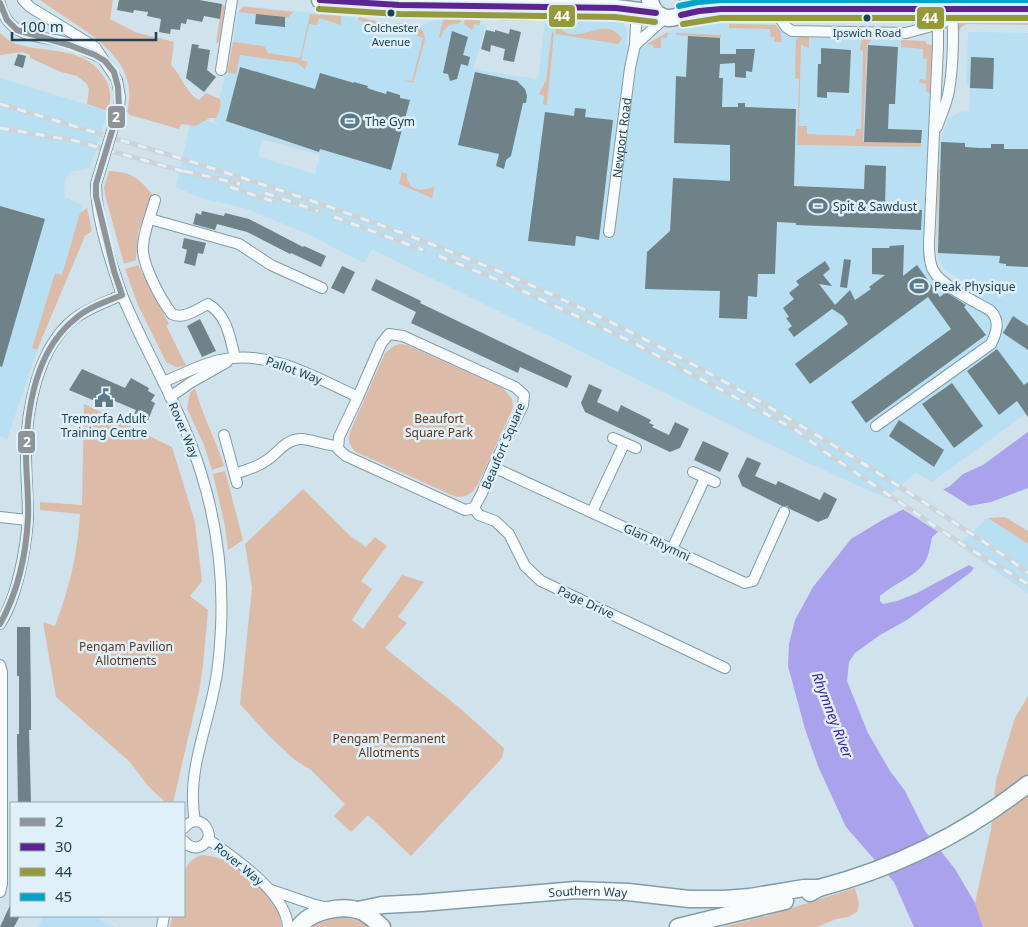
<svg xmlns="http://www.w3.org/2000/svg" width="1028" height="927" font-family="'Noto Sans',sans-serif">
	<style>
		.built { fill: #b9dff2; fill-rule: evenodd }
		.green { fill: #dcbca8 }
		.water { fill: #aaa2ec }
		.pier { fill: #d0e2eb }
		.building { fill: #6e8287 }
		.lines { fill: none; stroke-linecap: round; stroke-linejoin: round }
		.street-casing { stroke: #809ca7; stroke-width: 12 }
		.primary-casing { stroke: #809ca7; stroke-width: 19 }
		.street { stroke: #f8fbfc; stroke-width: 10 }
		.primary { stroke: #f8fbfc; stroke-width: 16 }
		.rail-casing { stroke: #cdd4d7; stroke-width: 5 }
		.rail { stroke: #e0f0f8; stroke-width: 3; stroke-dasharray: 9; stroke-linecap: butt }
		.street-bridge-casing { stroke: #809ca7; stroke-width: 12; stroke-linecap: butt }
		.street-bridge { stroke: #f8fbfc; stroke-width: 10 }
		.bus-1-casing { stroke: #e0f0f8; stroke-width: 10 }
		.bus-2-casing { stroke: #e0f0f8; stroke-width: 10 }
		.bus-3-casing { stroke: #e0f0f8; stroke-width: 10 }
		.bus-4-casing { stroke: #e0f0f8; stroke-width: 10 }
		.bus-1 { stroke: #8f9499; stroke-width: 6 }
		.bus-2 { stroke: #5d2491; stroke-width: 6 }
		.bus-3 { stroke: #95993a; stroke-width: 6 }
		.bus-4 { stroke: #01a4c8; stroke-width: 6 }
		.bus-dot { fill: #1d4253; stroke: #e0f0f8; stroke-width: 2 }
		.labels { text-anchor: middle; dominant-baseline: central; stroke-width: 5; stroke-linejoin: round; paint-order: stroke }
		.bus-label { font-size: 11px; fill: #1d4253; stroke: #e0f0f8 }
		.poi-label { font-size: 12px; fill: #1d4253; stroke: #e0f0f8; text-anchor: start }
		.street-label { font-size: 12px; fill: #1d4253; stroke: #e0f0f8 }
		.park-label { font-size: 12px; fill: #61371e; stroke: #e0f0f8 }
		.water-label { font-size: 14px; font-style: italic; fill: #431990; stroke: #e0f0f8 }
		.line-badge { stroke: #e0f0f8; stroke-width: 2 }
		.badge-label { font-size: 14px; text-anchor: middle; font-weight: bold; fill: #fff }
	</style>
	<rect width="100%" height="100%" fill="#d0e2eb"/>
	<g class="built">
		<path d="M244,6l109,11 29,7h24l13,3 11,-5 17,-4 34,1 -2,5 7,2 -13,43 65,10 7,-55 7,3 2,-7h64l5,3 4,6 -1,15 19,4 2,-4 21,-12 28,-9 77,1 27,13 125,4 2,3 5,1 -7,194 18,35 40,21 -39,-26 -7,-13 2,-110h2v-6l7,-21 12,-7 9,-1 1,-23 -4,-5 2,-51 60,1v379l-96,70 -16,-10 -30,26 -78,-35 -436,-214 -8,14 -58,-30 -62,-25 -43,-10 -25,-11 16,-71 28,9 -6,-4 11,-45 3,-3 10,-61zM262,139l58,16 -5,19 -57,-17z"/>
		<path d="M0,78l108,33 -18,57 -20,4 -4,6 -2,8 1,11 17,8 -1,6 -19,64 -7,-1 -23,74 5,2 -30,89 -7,-3z"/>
		<path d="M988,518l40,26v49l-70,-48z"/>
		<path d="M43,916h49l23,11h-76z"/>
	</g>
	<g class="green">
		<path d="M40,0h73l-3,19 25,13 39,10 -3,23c11,11 14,27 28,35l7,-7 14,6c1,7 0,12 -4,19h-6l-15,8 -14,-2 -2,5 -49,-14 -3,-3c16,-58 -50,-84 -87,-112z"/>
		<path d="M222,4l3,2 -6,36 -3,1z"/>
		<path d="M244,6l3,1 46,5 -5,6 -50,-6z"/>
		<path d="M310,14l31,2v9l-22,-7 -2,7 -8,-1 -8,36 7,2 -3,7 -8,-6 -57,-8 -4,19 -9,-1 6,-31 31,4 4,7 32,5z"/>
		<path d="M359,17l32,8 -1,3 -32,-8z"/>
		<path d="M1015,17h13v8l-61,-1 -6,3 -2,5v-9l4,-4 49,1z"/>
		<path d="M447,18l14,1 -1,4 -11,2 -6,6 -2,6h-2l4,-17z"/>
		<path d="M465,18l16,1 -2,6 -5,-1 -2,6 -8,-6z"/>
		<path d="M539,18l-6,3h-33v-2z"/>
		<path d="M396,23c14,1 27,-1 29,16l-12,44 -8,-3 7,1 11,-43 -6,-2 1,-7 -16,-3 -1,2 -6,-2z"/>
		<path d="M729,24l47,1 4,6 2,11h-8v-5h-3l-1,-8 -41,-1z"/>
		<path d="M558,26c20,24 47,-14 64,13l-4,5 -62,-10 -1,-7z"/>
		<path d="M552,31l2,3 -7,71 -4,-1 1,-8 -5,-2 7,-14z"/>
		<path d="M668,32l-1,6h-6v10h-7l-1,-3 -6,-1z"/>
		<path d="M0,33c5,4 10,9 16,11 30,9 65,2 86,30 9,12 10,23 6,37l-21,-7 2,-15 -2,-5 -10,-8 -16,-4 -31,-14v-3l-7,-3 -23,3z"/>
		<path d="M676,33l45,2v3l-45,-3z"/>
		<path d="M800,37h9v11l-8,-3 -2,81h8v8l48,2 1,-7h5l2,-78 -3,-1 2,-12h11l-6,7 -4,96 58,2v4l-124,-2 2,-66 -4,-1 1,-39z"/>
		<path d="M901,40l24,1 2,3 5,1 -2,48 -4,-1v-8l-7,-1 1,-4 6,1 1,-21 -4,-1v-9l-22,-2z"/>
		<path d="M938,169h2l-4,85z"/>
		<path d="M109,171c22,1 29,6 43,23l-14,38 -2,28 -12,4 -19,-69 -1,-8z"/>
		<path d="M402,172l5,2c-1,18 18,18 28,12l-3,12 -33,-14z"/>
		<path d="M87,208l5,23 -7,5 -48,114 -5,-2 23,-75 7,2 18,-62z"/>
		<path d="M138,265l31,59 -3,1 20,41 -10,1 -10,-5 -28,-57 -13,-36z"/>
		<path d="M400,344l7,1 96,43 9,11 1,9 -36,78c-6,8 -10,11 -21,11l-100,-45c-6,-5 -9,-12 -6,-20l35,-79 9,-7z"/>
		<path d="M195,388c7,27 21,52 29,78l-12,4 -8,-25 -17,-37 3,-15z"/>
		<path d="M84,404l88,43 23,75 7,59 -12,15 18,14 -5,56 -4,25 -26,112h-7l-17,-16 -19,-25 -74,-65 -13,-75 12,4c15,-40 22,-69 25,-112l-40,-4v-8l42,3z"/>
		<path d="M225,471l18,69 -15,10 -3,-24 -12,-52z"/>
		<path d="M303,489l47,47 16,11 9,-10 12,9 -26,35 11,8 -20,31 11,9 39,-54 22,7 -26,35 9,6 -22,25 77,62 42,38 -2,10 -91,98 -43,-41 -17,17 -17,-16 11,-12 -34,-34 -16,-10 -26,-24 -29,-32 12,-116 -7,-44z"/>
		<path d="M1005,517l23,14v13l-40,-26z"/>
		<path d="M1028,696v231h-45l-8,-24 16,-73 5,-50 19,-62z"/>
		<path d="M203,855c9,1 18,3 26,8 14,8 40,31 48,45 3,6 4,13 4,19h-111l2,-11h12c0,-22 -8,-55 19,-61z"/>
		<path d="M855,888l4,16 -2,8 -9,5 -12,2 -19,8h-94l43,-11z"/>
		<path d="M332,917c14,0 25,2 37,10h-58z"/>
	</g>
	<path class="water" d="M1028,432v56l-37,14 -22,4 -37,31c-2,10 -3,21 -10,29 -9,11 -30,19 -42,30v5l3,3 14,-3 20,-8 52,-28 5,3 -3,4 -64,48 -27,15 -25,18 -6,9 -2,19 21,52 22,38 15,20 20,40 30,38 20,34 8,24h-69l-20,-45 -48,-55 -28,-61 -13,-37 -17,-63 1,-22 6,-24 18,-33 38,-48 33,-20 66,-33 13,-12 20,-9z"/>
	<path class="pier" d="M941,488l32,20 -3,1 -30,24 -39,-25z"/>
	<g class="building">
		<path d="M119,0h80l23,4 -2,15 -16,-3 -2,6 -15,-3 -1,5 -5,-1 -1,7 -9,-1 -1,5 -11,-2 2,-13 -14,-3 1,-4 -14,-2 -1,3 -16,-3z"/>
		<path d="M256,14l29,3v10l-30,-3z"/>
		<path d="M510,29l11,3 -7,30 -11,-2 2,-11 -14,-4 -1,7 -9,-3 5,-19 9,2v-2l14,4z"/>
		<path d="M452,31l16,6 -5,18 7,2 -2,9 -7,-2 -4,15 -7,2 -2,-7 -5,-1z"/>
		<path d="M688,36l32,2v16h16v-5h19l-3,23 -6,-1v7l-11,-1v-14l-15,1 -1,14h4l-1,29h16v-4h7v4l51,2 -2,77 70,3 1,-24 21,1 -1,42 37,2 -1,20 -125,-5v-2l-19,-1 -2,52h-17l-1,23 -9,-1 -1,23 -28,-1 1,-27 -75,-2 2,-37 23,-21 3,-53 57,3v-36l-56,-2 2,-67 10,1z"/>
		<path d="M192,44l7,1 -1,3 12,2 -3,20 9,7 -12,15 -18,-14z"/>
		<path d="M868,45l30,2 -3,57h-6l-1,25 34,1 -1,13 -57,-1z"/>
		<path d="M821,48l30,2 -2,43 -22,-1v6l-10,-1 1,-33h3z"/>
		<path d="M18,54l8,2 -3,12 -9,-3z"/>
		<path d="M971,57l23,1 -1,31 -23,-1z"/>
		<path d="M240,67l75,22 5,-16 34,10v-1l14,4 -1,2 9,3 10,3 1,-3 13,4v3l10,2 -19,70 -71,-21 -1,3 -93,-31z"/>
		<path d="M475,72l42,9 8,8 2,7 -1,7h-3l-12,53 -5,4 -2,9 -8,-3 3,-12 -41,-9z"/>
		<path d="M575,108l11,1 -1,8 28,3 -14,120 -23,-4 -1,10 -47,-5 17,-129 29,4z"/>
		<path d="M941,142l24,1v4l14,1h12v-4h13v5h24v118l-22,-1v-2l-7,-1 1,-7 -62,-3z"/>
		<path d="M0,206l45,13 -43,148 -2,-1z"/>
		<path d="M202,211l22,5 1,-3 24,6 54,28 1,-1 22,10 -5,11 -30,-14 -1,1 -43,-22 -30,-8 -2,6 -22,-6 3,-11 5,2z"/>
		<path d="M184,238l22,5 -3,11 -5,-1 -3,13 -11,-3 3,-13 -5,-2z"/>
		<path d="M904,245l-1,31 14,-11 23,32 6,-5 20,13 -2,2 22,28 -120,88 -15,-21 100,-73 -23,-32 -118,87 -15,-20 53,-40 -5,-8 -11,-7 -38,28 -6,-8 4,-3 -6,-8 3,-1 -6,-9 11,-9 -5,-6 10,-8 -3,-4 29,-20 5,8 -7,6 9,11 -13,-2 16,21 15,-15 5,10 16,-11 -2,-2 16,-12 -13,-1v-26h17l1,-2z"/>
		<path d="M844,259l7,1 -4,28 -7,-1z"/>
		<path d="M342,266l13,6 -11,22 -13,-6z"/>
		<path d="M376,279l45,22 -1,2 152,73 -5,12 -47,-21 -2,6 -107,-50 5,-11 -45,-22z"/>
		<path d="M1013,316l15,10v24l-25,-17z"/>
		<path d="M200,319l16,32 -14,6 -15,-31z"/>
		<path d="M997,349l27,36 4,-3v35l-11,-16 -18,14 -32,-44z"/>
		<path d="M82,369l43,19 6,-10 18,10 -1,3 7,4 -4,6 4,2 -9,22 -14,-6 4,-9 -26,-11 -3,7 -38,-16z"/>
		<path d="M952,383l31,43 -29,22 -32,-44z"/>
		<path d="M589,384l13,6 -5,12 21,10 3,-7 30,15 -2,3 5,2 -2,2 17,8 6,-13 14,7 -9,19 -10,4 -85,-40 -4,-9z"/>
		<path d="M899,420l45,30 -10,17 -45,-31z"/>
		<path d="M703,441l26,12 -9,19 -26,-12z"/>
		<path d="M747,457l14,6 -6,13 21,9 2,-4 42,19 4,-8 13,7 -9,19 -10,4 -28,-13 -3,-3h-5l-40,-20 -4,-10z"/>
		<path d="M17,627h13l1,77v26h-2l2,73h-13l-1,-59v-10h2v-58h-2z"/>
		<path d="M11,903v13h9l-6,11h-14z"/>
	</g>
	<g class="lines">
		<g class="street-casing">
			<g id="street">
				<path d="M23,0l7,7 65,40 22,33 3,17 -1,11"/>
				<path d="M0,3c8,35 36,32 64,39 13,3 24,11 36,15"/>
				<path d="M774,9l12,18 6,4 114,2 37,-10 9,-15"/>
				<path d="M635,45l30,-27"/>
				<path d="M221,70l11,-70"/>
				<path d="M937,127c4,-12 10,-24 12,-37 4,-22 6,-68 1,-90"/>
				<path d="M96,184c0,34 15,79 26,111 20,49 48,95 67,144 24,60 35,124 32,189 -1,18 -2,38 -6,56 -8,45 -29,90 -20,137"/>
				<path d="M155,200c-4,15 -11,30 -12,46 -2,17 18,54 29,68 11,6 26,-5 36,-10 19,11 22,33 27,54"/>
				<path d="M150,219l89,25 32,21 51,23"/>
				<path id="s1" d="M609,232l21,-164 5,-23 1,-20 10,-18"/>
				<path d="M163,382c18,-7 38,-18 57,-22 49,-11 95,17 138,37l23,-53 8,-10 14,2 112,51 9,8 -1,10 -30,62 -11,26 -8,15 -9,2 -119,-54 -8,-7 1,-12 19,-40"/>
				<path d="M170,397l20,-14 37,-21"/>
				<path d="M876,426l115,-82c6,-12 9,-23 0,-33 -16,-10 -50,-25 -58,-41 -4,-8 -4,-18 -4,-27l9,-197v-21l-4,-25"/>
				<path d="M224,435l13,48"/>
				<path d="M613,438l23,10"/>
				<path d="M493,467l252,116 8,-2 31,-69"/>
				<path d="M693,472l22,10"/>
				<path d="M235,474c9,-4 21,-6 29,-12 13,-7 20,-22 36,-23 8,-1 27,7 38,7"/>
				<path d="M474,508l5,7 16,6 14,13 16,32 16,15 184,87"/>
				<path d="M592,512l32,-68"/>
				<path d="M0,517l27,3"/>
				<path d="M672,549l33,-71"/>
				<path d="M0,624c17,-26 26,-75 28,-106 0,-21 -2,-42 -2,-64 0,-44 12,-107 48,-135 14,-11 32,-17 48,-24"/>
				<path d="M0,665l2,7v212l-2,8"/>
				<path d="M184,828c9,-12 23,-7 25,7 -3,13 -16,17 -25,6"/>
				<path d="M208,839c26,19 78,53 80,88"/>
				<path d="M271,890l41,14 17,4"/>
				<path d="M162,927l2,-11"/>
			</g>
		</g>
		<g class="primary-casing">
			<g id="primary">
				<path d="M320,0l79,5 217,3 40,5"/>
				<path d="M650,0c4,24 35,24 39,0"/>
				<path d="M681,15l18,-4 22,-2h307"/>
				<path d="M810,893l9,-5c76,-20 147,-55 209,-104"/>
				<path id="s2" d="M358,910l24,-5 39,-2 155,-13 52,2 61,7h35l26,-2 54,-9h15"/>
				<path d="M299,927c11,-16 43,-23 61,-16 9,3 15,10 22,16"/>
				<path d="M678,927l107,-26"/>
			</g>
		</g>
		<use href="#street" class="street"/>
		<use href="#primary" class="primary"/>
		<g class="rail-casing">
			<g id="rail">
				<path d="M0,104c188,56 377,111 555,192 136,62 264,137 388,219 28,19 57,37 85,58"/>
				<path d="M0,128l76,13 113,32"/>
				<path d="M184,171l56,13"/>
				<path d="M230,187l42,14"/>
				<path d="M265,193l53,18"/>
				<path d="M334,217l89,33"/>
				<path d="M439,256l69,28 124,58 164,88 29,22 135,91 68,41"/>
			</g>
		</g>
		<use href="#rail" class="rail"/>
		<g class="street-bridge-casing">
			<path id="street-bridge" d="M96,184l23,-76"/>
		</g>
		<use href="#street-bridge" class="street-bridge"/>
		<g class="bus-1-casing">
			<path id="bus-1" d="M0,3l7,17 10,10 52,15 26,10 10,6 9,11 4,15 1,21 -23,76v12l18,75 8,24c-16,7 -34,12 -47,24 -39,31 -48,88 -49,135 0,21 3,43 2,64 -2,36 -10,74 -28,106"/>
		</g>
		<g class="bus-2-casing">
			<g id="bus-2">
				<path d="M320,0l79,5 217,3 40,5"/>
				<path d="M681,15l18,-4 22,-2h307"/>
			</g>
		</g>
		<g class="bus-3-casing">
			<g id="bus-3">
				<path d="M319,9l80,5 216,3 40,5"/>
				<path d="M683,24l38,-6h307"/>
			</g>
		</g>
		<g class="bus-4-casing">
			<path id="bus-4" d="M679,6l19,-4 23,-2h307"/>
		</g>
		<use href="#bus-1" class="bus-1"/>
		<use href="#bus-2" class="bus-2"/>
		<use href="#bus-3" class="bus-3"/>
		<use href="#bus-4" class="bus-4"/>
	</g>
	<defs>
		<g id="stadium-bare" transform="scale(1.5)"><path d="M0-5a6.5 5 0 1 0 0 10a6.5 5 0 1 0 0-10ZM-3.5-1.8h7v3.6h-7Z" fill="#5c7a88" stroke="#e0f0f8" stroke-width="2.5" paint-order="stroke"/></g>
		<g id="civic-bare" transform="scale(1.5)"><path d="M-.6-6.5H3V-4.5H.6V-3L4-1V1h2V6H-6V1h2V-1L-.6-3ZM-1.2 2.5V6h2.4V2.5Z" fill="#5c7a88" stroke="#e0f0f8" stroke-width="2.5" paint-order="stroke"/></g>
	</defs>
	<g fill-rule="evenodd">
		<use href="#stadium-bare" x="350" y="121"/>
		<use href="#stadium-bare" x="818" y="206"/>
		<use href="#stadium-bare" x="919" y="286"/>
		<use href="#civic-bare" x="104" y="398"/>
	</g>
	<g class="bus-dot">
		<circle cx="391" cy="13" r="4.5"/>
		<circle cx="867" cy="18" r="4.5"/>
	</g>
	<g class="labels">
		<g class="bus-label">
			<text x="391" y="27">Colchester<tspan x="391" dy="14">Avenue</tspan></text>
			<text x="867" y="32">Ipswich Road</text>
		</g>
		<g class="poi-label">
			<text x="365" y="121">The Gym</text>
			<text x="833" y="206">Spit &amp; Sawdust</text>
			<text x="934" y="286">Peak Physique</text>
			<text x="104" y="418" text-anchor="middle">Tremorfa Adult<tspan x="104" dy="14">Training Centre</tspan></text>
		</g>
		<g class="street-label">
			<text stroke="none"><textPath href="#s1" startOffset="95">Newport Road</textPath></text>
			<text transform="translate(294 370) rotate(20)">Pallot Way</text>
			<text transform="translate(184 430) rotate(67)">Rover Way</text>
			<text transform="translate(503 446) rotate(-67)">Beaufort Square</text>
			<text transform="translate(657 542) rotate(25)">Glan Rhymni</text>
			<text transform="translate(586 602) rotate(25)">Page Drive</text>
			<text transform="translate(239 864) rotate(39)">Rover Way</text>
			<text stroke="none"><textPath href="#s2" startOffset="231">Southern Way</textPath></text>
		</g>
		<g class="park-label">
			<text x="439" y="418">Beaufort<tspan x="439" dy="14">Square Park</tspan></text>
			<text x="126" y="646">Pengam Pavilion<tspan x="126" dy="14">Allotments</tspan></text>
			<text x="389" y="738">Pengam Permanent<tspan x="389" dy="14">Allotments</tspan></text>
		</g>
		<g class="water-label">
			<text transform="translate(833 715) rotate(69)">Rhymney River</text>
		</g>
	</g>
	<g class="line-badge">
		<rect x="548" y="4" width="28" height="24" rx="5" fill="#95993a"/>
		<rect x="916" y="6" width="29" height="24" rx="5" fill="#95993a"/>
		<rect x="107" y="105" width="19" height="24" rx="5" fill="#8f9499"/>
		<rect x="17" y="430" width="19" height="24" rx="5" fill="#8f9499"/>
	</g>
	<g class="badge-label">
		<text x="562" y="21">44</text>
		<text x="930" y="23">44</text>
		<text x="116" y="122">2</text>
		<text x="27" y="447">2</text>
	</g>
	<rect x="10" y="802" width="175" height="115" fill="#e0f0f8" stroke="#92aab6"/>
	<rect x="20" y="818" width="25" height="8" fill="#8f9499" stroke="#92aab6"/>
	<text x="55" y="827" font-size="15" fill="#1d4253">2</text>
	<rect x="20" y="843" width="25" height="8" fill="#5d2491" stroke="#92aab6"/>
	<text x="55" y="852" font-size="15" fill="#1d4253">30</text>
	<rect x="20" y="868" width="25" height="8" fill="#95993a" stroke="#92aab6"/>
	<text x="55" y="877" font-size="15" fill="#1d4253">44</text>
	<rect x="20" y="893" width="25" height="8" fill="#01a4c8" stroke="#92aab6"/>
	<text x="55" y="902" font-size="15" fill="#1d4253">45</text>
	<path d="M12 32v8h144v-8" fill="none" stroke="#1d4253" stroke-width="2.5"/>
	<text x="20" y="32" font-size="15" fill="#1d4253" stroke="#e0f0f8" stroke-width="4" paint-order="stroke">100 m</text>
</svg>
